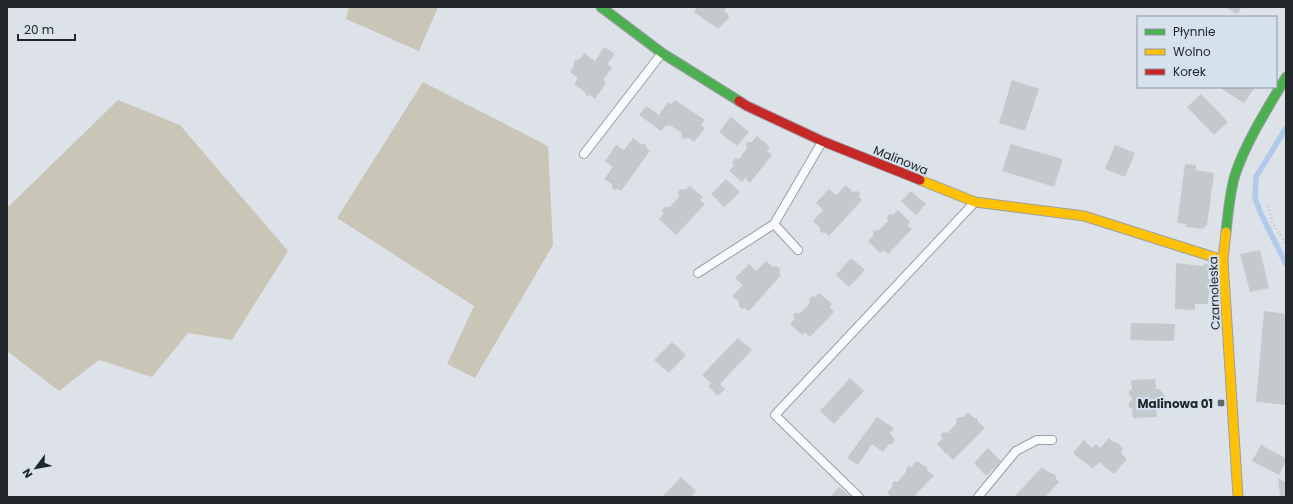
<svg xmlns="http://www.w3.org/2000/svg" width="1293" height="504" font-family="Poppins,sans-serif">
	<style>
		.green { fill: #cac6b7 }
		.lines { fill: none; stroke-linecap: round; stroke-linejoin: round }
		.stream { stroke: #afcbe9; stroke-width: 5.5 }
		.building { fill: #c4c9ce }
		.lane-casing { stroke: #9b9fa4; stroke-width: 10 }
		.fast-casing { stroke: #9b9fa4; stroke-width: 11 }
		.slow-casing { stroke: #9b9fa4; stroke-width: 11 }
		.jam-casing { stroke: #9b9fa4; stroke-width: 11 }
		.path { stroke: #c1c3c5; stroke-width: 2.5; stroke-dasharray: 1 3; stroke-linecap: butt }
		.lane { stroke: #fafbfc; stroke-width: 8 }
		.fast { stroke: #4caf50; stroke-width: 9 }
		.slow { stroke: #ffc107; stroke-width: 9 }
		.jam { stroke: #c62828; stroke-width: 9 }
		.poi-dot { fill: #62686c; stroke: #d6e1ee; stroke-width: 1.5 }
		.labels { text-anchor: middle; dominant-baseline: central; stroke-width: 4; stroke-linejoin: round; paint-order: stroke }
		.street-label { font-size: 12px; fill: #21262a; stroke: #d6e1ee }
		.poi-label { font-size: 12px; font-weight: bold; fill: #21262a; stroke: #d6e1ee; text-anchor: end }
	</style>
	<rect width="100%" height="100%" fill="#dce2e8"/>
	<g class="green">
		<path d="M349,7h89l-19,44 -73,-32z"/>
		<path d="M423,82l125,64 5,99 -78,133 -28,-14 27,-58 -137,-88z"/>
		<path d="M118,100l62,25 108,126 -56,89 -44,-7 -36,44 -53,-17 -40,31 -52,-40v-143z"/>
	</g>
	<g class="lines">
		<path class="stream" d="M1286,128l-30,49 -1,21 6,16 25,50"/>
	</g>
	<g class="building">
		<path d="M694,7h33l-3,4 4,3 1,4 -11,11 -24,-17 2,-3z"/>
		<path d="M1225,7h17l-5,7z"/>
		<path d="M604,47l11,7 -8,10 5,4 -9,12 3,3 -11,16 -5,-4 -4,1 -1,-4 -11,-8 4,-6 -8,-6 4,-6v-5l7,-3 3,-5 11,8z"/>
		<path d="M1012,80l27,9 -14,42 -26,-8z"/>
		<path d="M1223,87h32l-11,16 -22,-14z"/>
		<path d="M1201,94l27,28 -14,13 -27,-28z"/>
		<path d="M675,100l30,20 -4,5 4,3 -11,14 -5,-4 -6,1 -2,-2 1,-4 -12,-8 -5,1 -4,5 -22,-16 7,-9 13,9 9,-13 3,2z"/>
		<path d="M731,117l18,15 -12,14 -18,-14z"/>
		<path d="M757,136l13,11 -3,4 5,4 -22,28 -5,-5 -3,4 -13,-11 5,-6 -2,-2 1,-3 3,-2 3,1 8,-11 -1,-3 1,-3h5z"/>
		<path d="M633,138l8,6h3l3,2v3l3,2 -29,40 -3,-2 -3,1 -3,-2v-4l-8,-5 9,-12 -8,-6 11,-16 8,5z"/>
		<path d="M1011,144l52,15 -9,28 -52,-16z"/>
		<path d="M1115,145l20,8 -10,24 -20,-8z"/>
		<path d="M1185,164l11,1v5l18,3 -7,52 -4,4 -17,-2v-3l-9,-1z"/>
		<path d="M726,179l14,13 -16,15 -13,-13z"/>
		<path d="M846,185l7,7 4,-1 3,2 -1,4 3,3 -33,36 -3,-3h-3l-3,-2v-3l-7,-7 10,-11 -7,-7 13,-14 7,6z"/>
		<path d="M690,186l13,11 -3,3 5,4 -29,31 -17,-16 5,-5 -2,-2 2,-5h6l9,-10 -1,-4 1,-3 4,-1 2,1z"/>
		<path d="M911,191l15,13 -10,11 -15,-14z"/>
		<path d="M898,210l12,12 -3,3 5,4 -24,25 -4,-4 -4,3 -12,-12 5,-5v-5l4,-1h2l9,-9 -1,-3 1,-3 3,-1 2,1z"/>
		<path d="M1260,250l9,38 -19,4 -10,-38z"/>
		<path d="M851,258l14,12 -16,17 -13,-12z"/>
		<path d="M766,261l7,6 3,-1 4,3 -1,4 2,2 -32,36 -4,-3 -3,1 -3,-3v-4l-7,-6 11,-11 -8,-7 14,-14 7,7z"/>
		<path d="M1176,263l27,3 3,-3 5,6 -3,3v7h2l-2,25h-13v6l-20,-1z"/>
		<path d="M819,293l13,11 -2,3 4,5 -24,25 -5,-5 -3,3 -12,-11 4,-5 -1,-4 2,-2h5l10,-10 -1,-4 4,-3 2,1z"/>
		<path d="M1264,311l22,3v91l-30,-3z"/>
		<path d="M1131,323l44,1 -1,17 -44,-1z"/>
		<path d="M738,338l14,12 -32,34 5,5 -7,7 -10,-10 3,-3 -9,-8z"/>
		<path d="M672,342l14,13 -17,18 -15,-13z"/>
		<path d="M850,378l14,13 -30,33 -14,-13z"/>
		<path d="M1155,379l1,10h3l5,5 1,7 -5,6h-4l1,10 -24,1 -1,-10h-3v-6l3,-2v-3l-3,-1v-6h3l-1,-10z"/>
		<path d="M968,412l6,6h3l1,4 7,6 -32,32 -7,-7h-2l-1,-3 -6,-6 5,-5 -1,-5 3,-2 4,1 8,-9v-5l3,-2h4z"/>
		<path d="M877,417l17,11 -4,5 5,7 -3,4 -4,1 -5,7 -11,-8 -14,21 -11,-7z"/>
		<path d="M1109,438l4,4 5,1 4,4v4l-1,2 6,6 -13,15 -15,-12 -6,7 -20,-16 11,-13 8,8 4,-4 4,4z"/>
		<path d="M1261,445l25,13v3l-7,14 -27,-14z"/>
		<path d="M988,448l13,13 -15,15 -12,-13z"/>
		<path d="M917,461l7,5 3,1v3l7,6 -19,19v2h-24l-4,-4 5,-6v-3l2,-3 4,1 8,-10v-3l2,-3 3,1z"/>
		<path d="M1042,467l8,6h2l4,3v3l3,3 -14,15h-31z"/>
		<path d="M681,477l15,14 -5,6h-29z"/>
		<path d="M1278,478l8,5v14h-6z"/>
		<path d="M839,487l12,10h-21z"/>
	</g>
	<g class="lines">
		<g class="lane-casing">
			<g id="lane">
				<path d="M584,154l78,-101"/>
				<path d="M774,224l24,26"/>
				<path d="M698,273l76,-49 48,-82"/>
				<path d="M859,497l-84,-82 199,-212"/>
				<path d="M978,497l38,-46 21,-11h15"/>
			</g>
		</g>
		<g class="fast-casing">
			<g id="fast">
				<path d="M601,7l61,46 77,48"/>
				<path d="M1226,232c2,-18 4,-43 10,-60 12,-34 32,-64 50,-95"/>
			</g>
		</g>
		<g class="slow-casing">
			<g id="slow">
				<path d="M920,180l55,22 109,14 139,44"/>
				<path d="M1226,232l-3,28 15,237"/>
			</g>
		</g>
		<g class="jam-casing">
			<path id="jam" d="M739,101l8,5 75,35 98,39"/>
		</g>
		<path class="path" d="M1268,206l4,16 14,22"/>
		<use href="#lane" class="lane"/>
		<use href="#fast" class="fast"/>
		<use href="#slow" class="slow"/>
		<use href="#jam" class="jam"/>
	</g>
	<rect class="poi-dot" x="1217" y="399" width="8" height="8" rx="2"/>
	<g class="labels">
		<g class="street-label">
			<text transform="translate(901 160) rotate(22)">Malinowa</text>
			<text transform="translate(1214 293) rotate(-92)">Czarnoleska</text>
		</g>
		<g class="poi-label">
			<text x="1213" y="403">Malinowa 01</text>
		</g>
	</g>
	<rect width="1293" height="504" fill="none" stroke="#21262a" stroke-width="16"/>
	<rect x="1137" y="16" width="140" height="72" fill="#d6e1ee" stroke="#8e96a0"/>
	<rect x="1145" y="29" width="20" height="6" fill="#4caf50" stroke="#8e96a0"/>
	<text x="1173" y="36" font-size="12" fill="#21262a">Płynnie</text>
	<rect x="1145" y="49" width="20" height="6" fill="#ffc107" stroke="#8e96a0"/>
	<text x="1173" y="56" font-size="12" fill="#21262a">Wolno</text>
	<rect x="1145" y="69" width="20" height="6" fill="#c62828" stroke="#8e96a0"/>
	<text x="1173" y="76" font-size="12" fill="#21262a">Korek</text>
	<g transform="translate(36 468) rotate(238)" stroke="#d6e1ee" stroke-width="3" paint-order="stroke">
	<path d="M0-3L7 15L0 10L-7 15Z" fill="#21262a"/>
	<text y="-6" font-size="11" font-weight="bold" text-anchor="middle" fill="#21262a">N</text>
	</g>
	<path d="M18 34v6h57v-6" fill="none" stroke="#21262a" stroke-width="2"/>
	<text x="24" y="34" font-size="12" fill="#21262a" stroke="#d6e1ee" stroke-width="3" paint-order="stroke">20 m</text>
</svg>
